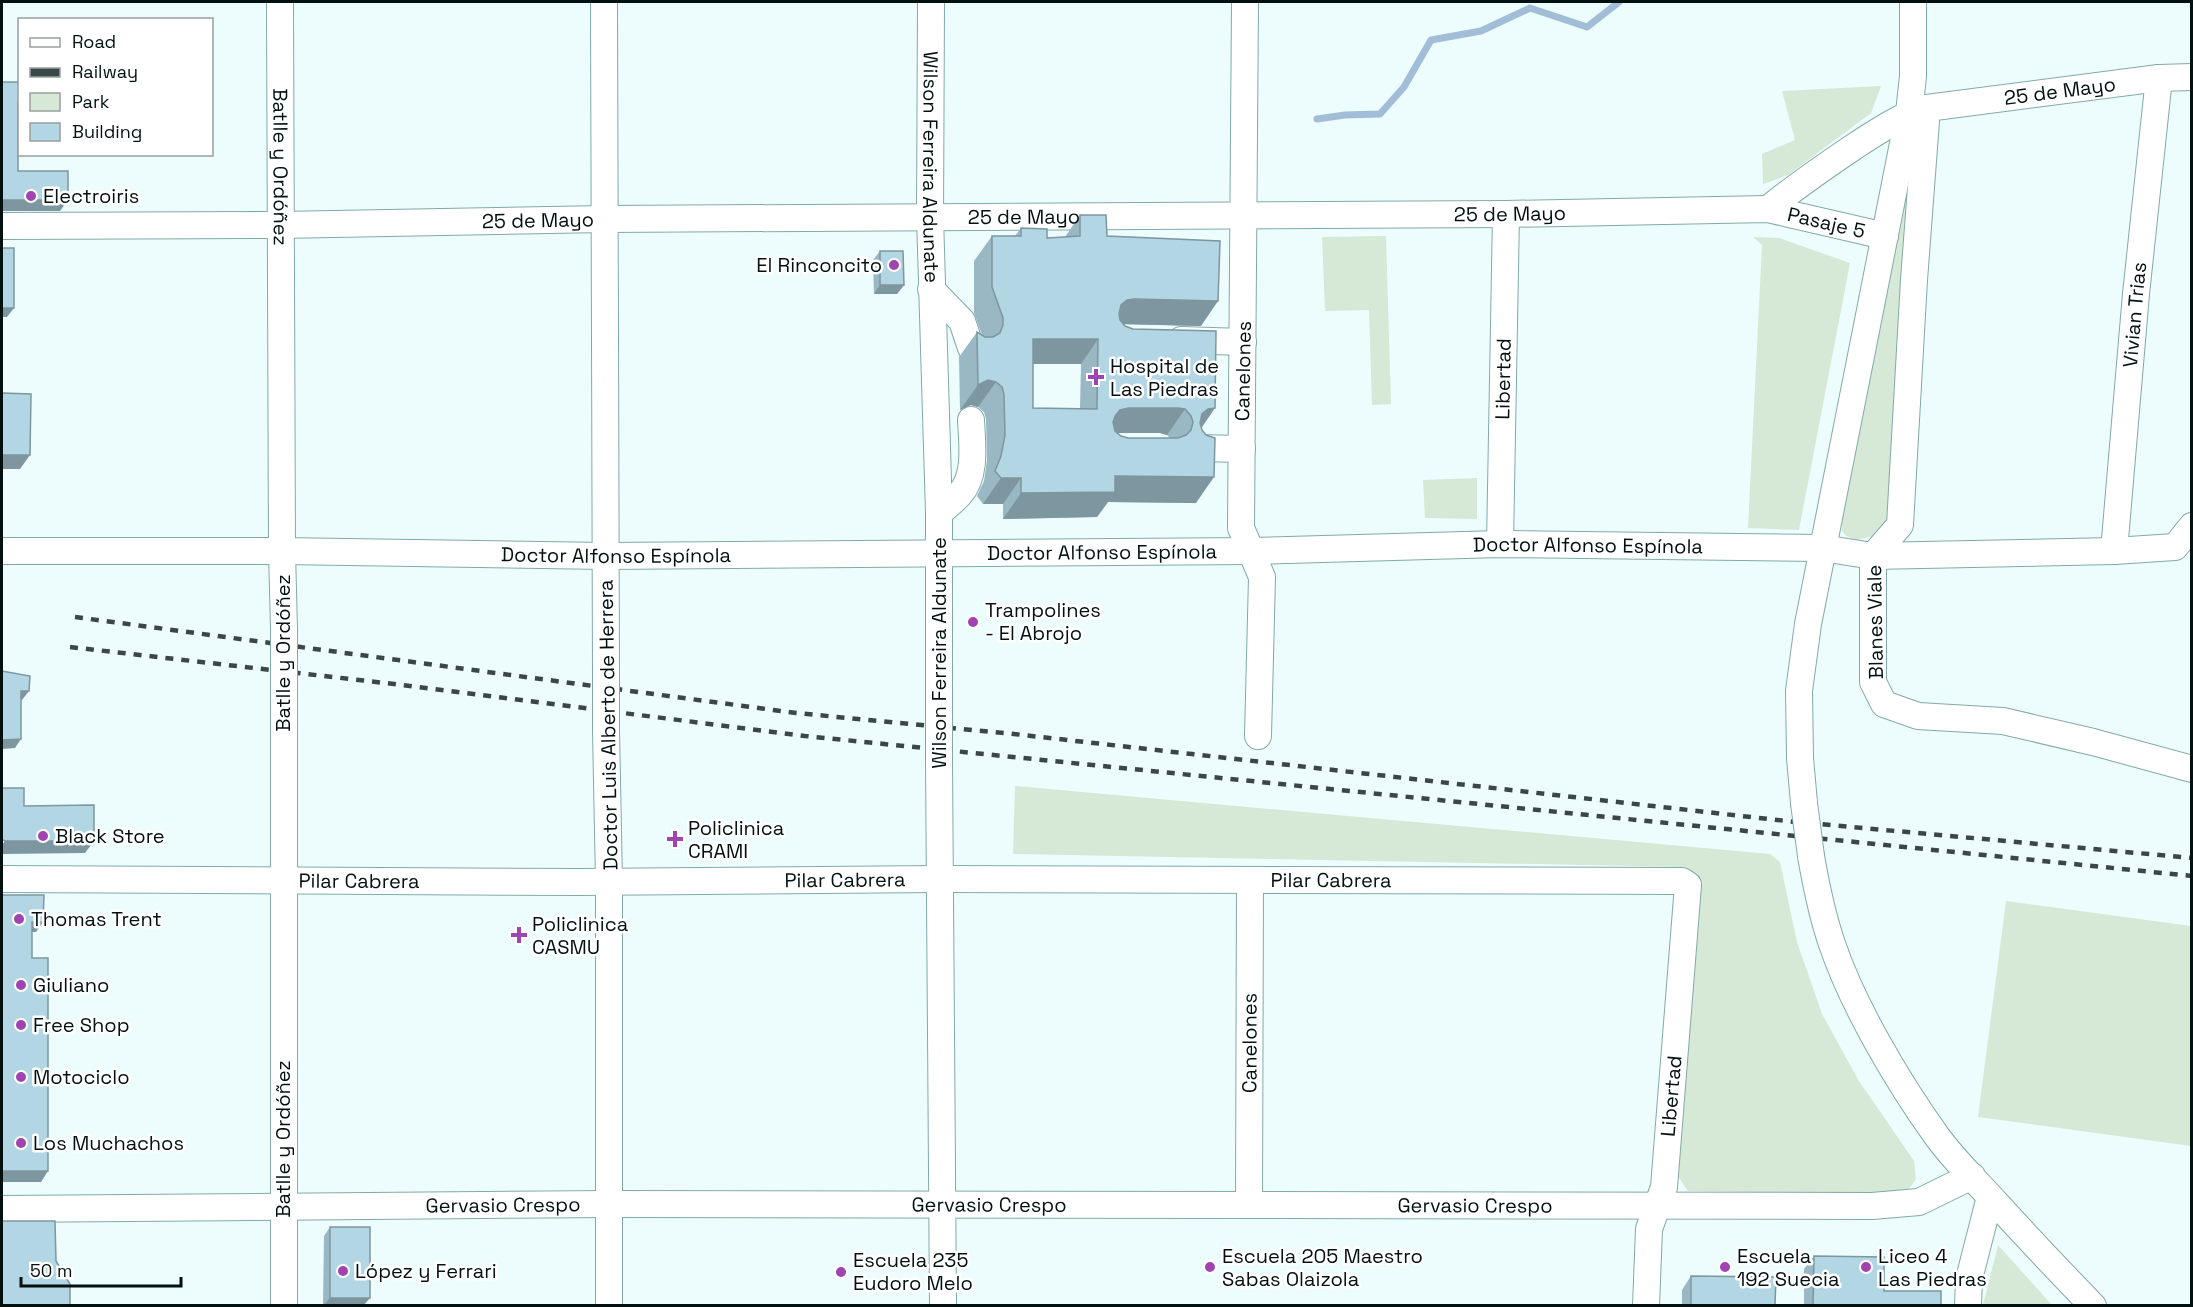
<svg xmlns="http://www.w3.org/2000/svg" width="2193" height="1307" font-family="'Space Grotesk',sans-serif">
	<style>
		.green { fill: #d5e9d6 }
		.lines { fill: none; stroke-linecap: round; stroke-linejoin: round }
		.stream { stroke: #a1bdd7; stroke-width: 7 }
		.minor-casing { stroke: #82a9a9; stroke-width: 28 }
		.minor { stroke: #fff; stroke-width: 26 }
		.rail { stroke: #394747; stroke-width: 4.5; stroke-dasharray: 8 8; stroke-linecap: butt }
		.minor-bridge-casing { stroke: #82a9a9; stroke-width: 28; stroke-linecap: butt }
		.minor-bridge { stroke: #fff; stroke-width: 26 }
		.wall { fill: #99b8c3; fill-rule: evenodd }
		.shaded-wall { fill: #7d969f }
		.building { fill: #b2d6e3; stroke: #7d969f; stroke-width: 1.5; fill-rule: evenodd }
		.poi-dot { fill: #a044af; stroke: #fff; stroke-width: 2 }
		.labels { text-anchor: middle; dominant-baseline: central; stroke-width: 5; stroke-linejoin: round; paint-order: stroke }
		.street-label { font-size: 20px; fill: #031010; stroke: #fff }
		.poi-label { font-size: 20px; fill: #031010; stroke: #fff; text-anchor: start }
	</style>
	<rect width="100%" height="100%" fill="#edfdfd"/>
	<g class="green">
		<path d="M1881,86l-10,27 -83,62 -25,9 -1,-30 33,-14 -13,-49z"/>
		<path d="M1914,134l-25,398 -32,8 -11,-4 -4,-5v-9l63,-372z"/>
		<path d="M1386,236l5,168 -19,1 -3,-95 -44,1 -3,-74z"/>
		<path d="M1753,237l26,1 71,25 -51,267 -51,-2 14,-283z"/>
		<path d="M1477,478v41l-52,-1 -2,-38z"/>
		<path d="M1015,786l755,68 10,8 17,80 25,72 37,67 55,80 2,18 -10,14 -22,1 -196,-3 -11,-16 23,-292 -3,-9 -11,-7 -673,-13z"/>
		<path d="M2006,901l185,25v220l-213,-29z"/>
		<path d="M1998,1245l54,60h-69z"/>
	</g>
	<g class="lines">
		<path class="stream" d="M1317,119l28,-4 35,-1 24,-27 27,-47 50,-9 49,-23 57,19 32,-25"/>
		<g class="minor-casing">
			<g id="minor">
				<path id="s1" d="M280,2l2,549 2,78"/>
				<path d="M604,2l2,672"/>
				<path id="s2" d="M931,2l-1,215 9,296v201"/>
				<path d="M1245,2l-4,526 21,49 -4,159"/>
				<path id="s3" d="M1927,108l232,-30 33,-1"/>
				<path d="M1768,209c29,-24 59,-44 90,-65 22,-14 44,-29 69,-36l-13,172 -14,245 -27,31v126l11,22 34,12 85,5 90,21 99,27"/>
				<path id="s4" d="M2,226l278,-1 325,-6 901,-5 262,-5 117,27"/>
				<path d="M931,289l31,32 9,27"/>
				<path d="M1181,340l62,2"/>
				<path d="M1197,448l45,1"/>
				<path d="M939,513c7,-6 15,-12 21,-19 17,-19 12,-51 11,-74"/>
				<path id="s5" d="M1500,544l6,-330"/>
				<path id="s6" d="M2,551h280l324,5 645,-5 249,-7 322,4 51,8 241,-5 61,-4 17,-21"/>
				<path id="s7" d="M2114,551l22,-257 23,-216"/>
				<path d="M606,730l3,152v424"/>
				<path d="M939,761l4,545"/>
				<path d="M1804,803l-4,-45 -1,-67 9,-67 101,-511 4,-37v-74"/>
				<path d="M1811,856c5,29 11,59 21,88 21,62 66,138 104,191 17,24 40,46 60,68 32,35 64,69 97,103"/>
				<path id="s8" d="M2,879l576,3 361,-3 743,2 6,4 -24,302 -15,42 -3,77"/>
				<path id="s9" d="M1249,1205l1,-325"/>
				<path id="s10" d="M2,1209l608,-5 1262,2 47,-4 53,-26"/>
				<path d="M284,1306v-616"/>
				<path d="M1968,1306l1,-27 21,-82"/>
			</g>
		</g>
		<use href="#minor" class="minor"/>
		<g class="rail">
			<path d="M75,617l721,96 218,21 772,87 406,37"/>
			<path d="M70,647l324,37 411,52 1387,140"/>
		</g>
		<g class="minor-bridge-casing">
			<g id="minor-bridge">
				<path d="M606,674v56"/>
				<path d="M284,690v-61"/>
				<path d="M939,714v47"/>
				<path d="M1804,803l7,53"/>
			</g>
		</g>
		<use href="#minor-bridge" class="minor-bridge"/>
	</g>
	<g class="wall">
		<path d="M1080,215l27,21 94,90 -77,-2 77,104 -5,75 -88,-1 -11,15 -94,2v-15h-20l-6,-8 7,-15 3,-21 -1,-41 -2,-7 -6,-5 -7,-2 -11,5 -1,-53 18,-25 5,3 -8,-22v-52l18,-25h23l6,-8 26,10 18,-1zM1033,364h48l-1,44h-47zM1118,433h42l7,2 3,3h-42l-7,-2z"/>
		<path d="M880,251l24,34 -7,9h-23l-1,-34z"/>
		<path d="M330,1227l34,78h-41l1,-69z"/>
		<path d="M1814,1256l70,35 57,14h-137v-36z"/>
		<path d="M1691,1276l84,29h-93v-15z"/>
	</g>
	<g class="shaded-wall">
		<path d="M2,200h66l-8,11h-58z"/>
		<path d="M880,285h24l-7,9h-23z"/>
		<path d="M1134,299l84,2 -17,25 -85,-2 5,-19 6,-5z"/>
		<path d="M2,308h12l-7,9h-5z"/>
		<path d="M1033,339h65l-17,25h-66z"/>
		<path d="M988,380l8,2 -18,25 -7,-2 -11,5 18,-25z"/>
		<path d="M1128,408h50l7,1 -18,26 -7,-2h-50l5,-17 5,-6z"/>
		<path d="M1215,408l-17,25 4,-19 6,-5z"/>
		<path d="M2,455h28l-10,14h-18z"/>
		<path d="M1115,476l99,1 -18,26 -88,-1 -11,15 -94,2 18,-26z"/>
		<path d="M1001,478h20l-18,26h-20z"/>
		<path d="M21,691h8l-7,9h-7z"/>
		<path d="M21,739l-6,9 -13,1v-9z"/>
		<path d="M5,841h89l-9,12 -83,1v-9z"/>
		<path d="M32,922h11l-7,10h-11z"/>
		<path d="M2,1171h46l-7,11h-39z"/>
		<path d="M330,1298h40l-6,7h-40z"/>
	</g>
	<g class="building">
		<path d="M2,82h18v20h-2v69h50v29h-66z"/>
		<path d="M1080,215h26l1,21 113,5 -2,60 -84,-2 -7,1 -6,5 -2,9 1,6 5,6 8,3 83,2 -1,77 -7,1 -6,5 -2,9 2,7 4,5 9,3 -1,39 -99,-1v16l-94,1v-15h-20l-6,-7 6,-15 4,-21 -1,-41 -2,-7 -6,-5 -8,-2 -10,5 -1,-53 8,5h8l7,-4 3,-8v-7l-11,-31v-51h29v-8l26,1v9l33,-2zM1033,339h65l-1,70 -64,-1zM1128,408h50l7,1 6,7 2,6 -2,8 -5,5 -8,3h-50l-7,-2 -6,-5 -2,-9 2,-6 5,-6z"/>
		<rect x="2" y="248" width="12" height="60"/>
		<path d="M880,251h23l1,34h-24z"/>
		<path d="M2,393l29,1 -1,61h-28z"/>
		<path d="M2,671l28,5 -1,15h-8v48l-19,1z"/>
		<path d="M2,788h22v18l70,-1v36h-89l-3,-2z"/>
		<path d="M2,895h42l-1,27h-11v36h16v213h-46z"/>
		<path d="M2,1221h53l1,40 14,23v21h-68z"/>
		<rect x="330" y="1227" width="40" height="71"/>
		<path d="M1814,1256l70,1v34h57v14h-128z"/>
		<path d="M1691,1276l85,1 -1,28h-84z"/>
	</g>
	<g class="poi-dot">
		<circle cx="31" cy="196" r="6"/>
		<circle cx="894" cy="265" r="6"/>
		<path d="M1093 368h6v6h6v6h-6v6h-6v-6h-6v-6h6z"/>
		<circle cx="973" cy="622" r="6"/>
		<circle cx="43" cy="836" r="6"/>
		<path d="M672 830h6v6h6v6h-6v6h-6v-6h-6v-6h6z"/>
		<circle cx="19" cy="919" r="6"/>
		<path d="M516 926h6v6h6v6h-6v6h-6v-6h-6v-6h6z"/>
		<circle cx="21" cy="985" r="6"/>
		<circle cx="21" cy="1025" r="6"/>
		<circle cx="21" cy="1077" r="6"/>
		<circle cx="21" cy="1143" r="6"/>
		<circle cx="1210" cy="1267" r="6"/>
		<circle cx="1725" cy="1267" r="6"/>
		<circle cx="1866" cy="1267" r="6"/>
		<circle cx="343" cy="1271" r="6"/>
		<circle cx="841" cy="1272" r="6"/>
	</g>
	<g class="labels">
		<g class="street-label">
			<text stroke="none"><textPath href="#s3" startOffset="134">25 de Mayo</textPath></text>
			<text stroke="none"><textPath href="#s1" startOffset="165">Batlle y Ordóñez</textPath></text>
			<text stroke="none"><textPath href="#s2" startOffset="165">Wilson Ferreira Aldunate</textPath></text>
			<text stroke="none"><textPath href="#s4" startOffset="1508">25 de Mayo</textPath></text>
			<text stroke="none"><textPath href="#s4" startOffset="1022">25 de Mayo</textPath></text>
			<text stroke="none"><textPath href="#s4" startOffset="536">25 de Mayo</textPath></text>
			<text stroke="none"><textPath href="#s4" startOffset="1826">Pasaje 5</textPath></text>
			<text stroke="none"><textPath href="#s7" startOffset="237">Vivian Trias</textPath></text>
			<text transform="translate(1243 371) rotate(-89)">Canelones</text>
			<text stroke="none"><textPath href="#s5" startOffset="165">Libertad</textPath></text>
			<text stroke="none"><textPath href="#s6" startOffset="1586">Doctor Alfonso Espínola</textPath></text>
			<text stroke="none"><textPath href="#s6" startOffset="1100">Doctor Alfonso Espínola</textPath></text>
			<text stroke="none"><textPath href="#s6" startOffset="614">Doctor Alfonso Espínola</textPath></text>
			<text transform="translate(1875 622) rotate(-91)">Blanes Viale</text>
			<text transform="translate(283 653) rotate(-90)">Batlle y Ordóñez</text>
			<text transform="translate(939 653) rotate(-90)">Wilson Ferreira Aldunate</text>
			<text transform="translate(608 725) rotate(-91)">Doctor Luis Alberto de Herrera</text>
			<text stroke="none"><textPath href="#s8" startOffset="843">Pilar Cabrera</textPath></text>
			<text stroke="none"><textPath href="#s8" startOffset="1329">Pilar Cabrera</textPath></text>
			<text stroke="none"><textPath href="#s8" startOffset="357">Pilar Cabrera</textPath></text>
			<text stroke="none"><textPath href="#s9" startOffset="162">Canelones</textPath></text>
			<text transform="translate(1671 1096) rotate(-85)">Libertad</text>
			<text transform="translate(283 1139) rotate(-90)">Batlle y Ordóñez</text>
			<text stroke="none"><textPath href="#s10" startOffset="987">Gervasio Crespo</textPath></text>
			<text stroke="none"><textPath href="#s10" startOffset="501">Gervasio Crespo</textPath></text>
			<text stroke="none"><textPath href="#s10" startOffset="1473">Gervasio Crespo</textPath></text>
		</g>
		<g class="poi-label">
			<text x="43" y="196">Electroiris</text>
			<text x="882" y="265" text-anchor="end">El Rinconcito</text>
			<text x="1110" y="366">Hospital de<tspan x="1110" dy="23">Las Piedras</tspan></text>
			<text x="985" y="610">Trampolines<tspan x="985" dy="23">- El Abrojo</tspan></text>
			<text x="688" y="828">Policlinica<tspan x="688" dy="23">CRAMI</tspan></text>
			<text x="55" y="836">Black Store</text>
			<text x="31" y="919">Thomas Trent</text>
			<text x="532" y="924">Policlinica<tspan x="532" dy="23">CASMU</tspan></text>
			<text x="33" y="985">Giuliano</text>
			<text x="33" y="1025">Free Shop</text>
			<text x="33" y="1077">Motociclo</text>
			<text x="33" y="1143">Los Muchachos</text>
			<text x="1222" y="1256">Escuela 205 Maestro<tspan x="1222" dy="23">Sabas Olaizola</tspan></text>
			<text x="1737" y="1256">Escuela<tspan x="1737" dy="23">192 Suecia</tspan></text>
			<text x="1878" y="1256">Liceo 4<tspan x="1878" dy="23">Las Piedras</tspan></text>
			<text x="853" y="1260">Escuela 235<tspan x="853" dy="23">Eudoro Melo</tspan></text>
			<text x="355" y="1271">López y Ferrari</text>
		</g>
	</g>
	<rect width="2193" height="1307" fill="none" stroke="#031010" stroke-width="6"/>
	<rect x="18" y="18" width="195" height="138" fill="#ffffff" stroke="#9a9f9f" stroke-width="1.5"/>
	<rect x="30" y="38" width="30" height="9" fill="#ffffff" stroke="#9a9f9f" stroke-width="1.5"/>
	<text x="72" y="48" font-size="18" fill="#031010">Road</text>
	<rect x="30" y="68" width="30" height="9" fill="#394747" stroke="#9a9f9f" stroke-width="1.5"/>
	<text x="72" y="78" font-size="18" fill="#031010">Railway</text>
	<rect x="30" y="93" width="30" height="18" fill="#d5e9d6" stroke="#9a9f9f" stroke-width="1.5"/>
	<text x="72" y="108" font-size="18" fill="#031010">Park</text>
	<rect x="30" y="123" width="30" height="18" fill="#b2d6e3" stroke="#9a9f9f" stroke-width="1.5"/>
	<text x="72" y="138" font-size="18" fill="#031010">Building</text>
	<path d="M21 1277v9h160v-9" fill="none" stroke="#031010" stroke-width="3"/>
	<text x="30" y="1277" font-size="18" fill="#031010" stroke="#ffffff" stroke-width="4.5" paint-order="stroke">50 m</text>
</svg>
